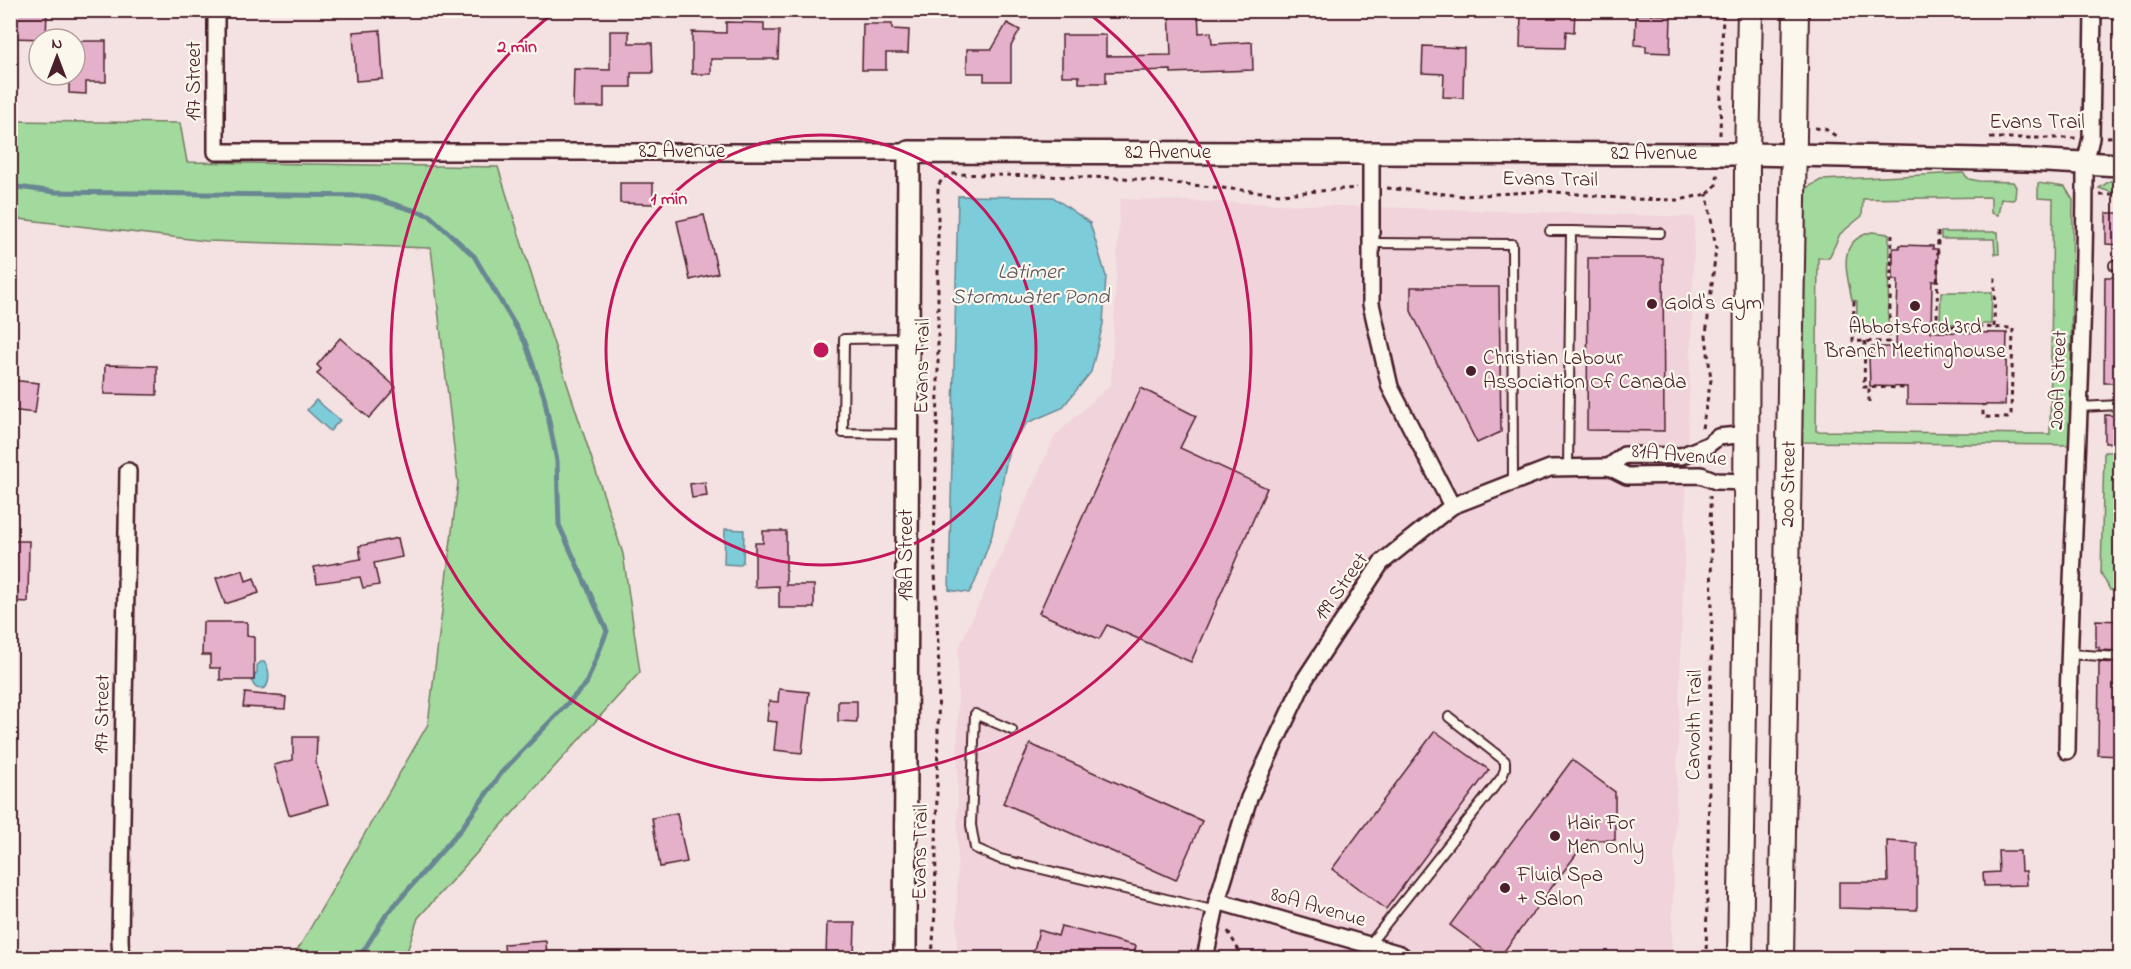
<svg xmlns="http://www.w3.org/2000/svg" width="2131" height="969" font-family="'Indie Flower',sans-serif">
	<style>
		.built { fill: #f0d3db }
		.green { fill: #a2d99d; stroke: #767c64; stroke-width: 1.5 }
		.water { fill: #7dccd9; stroke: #698793; stroke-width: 1.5 }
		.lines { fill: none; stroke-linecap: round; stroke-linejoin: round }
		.stream { stroke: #698793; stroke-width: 5 }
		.building { fill: #e5b0ca; stroke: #4a1f2b; stroke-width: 1.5 }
		.lane-casing { stroke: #4a1f2b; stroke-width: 12 }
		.street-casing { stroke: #4a1f2b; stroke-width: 20 }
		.secondary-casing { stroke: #4a1f2b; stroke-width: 26 }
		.primary-casing { stroke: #4a1f2b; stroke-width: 28 }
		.path { stroke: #4a1f2b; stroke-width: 3; stroke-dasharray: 4.5 4.5; stroke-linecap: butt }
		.lane { stroke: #fbf7ec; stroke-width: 8 }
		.street { stroke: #fbf7ec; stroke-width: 15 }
		.secondary { stroke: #fbf7ec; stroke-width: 21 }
		.primary { stroke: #fbf7ec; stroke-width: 24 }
		.ring { fill: none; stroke: #c2185b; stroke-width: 3 }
		.poi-dot { fill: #4a1f2b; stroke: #fbf7ec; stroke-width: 2 }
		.labels { text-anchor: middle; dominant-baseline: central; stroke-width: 4.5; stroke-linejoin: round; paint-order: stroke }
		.street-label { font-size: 21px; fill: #4a1f2b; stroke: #fbf7ec }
		.poi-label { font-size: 21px; fill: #4a1f2b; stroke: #fbf7ec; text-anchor: start }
		.water-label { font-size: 22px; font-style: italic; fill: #59535f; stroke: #fbf7ec }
		.centre { fill: #c2185b; stroke: #fbf7ec; stroke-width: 3 }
		.ring-label { font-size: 18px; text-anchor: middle; font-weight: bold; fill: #c2185b; stroke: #fbf7ec; stroke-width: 4.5; stroke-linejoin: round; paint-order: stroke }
	</style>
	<rect width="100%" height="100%" fill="#f4e2e2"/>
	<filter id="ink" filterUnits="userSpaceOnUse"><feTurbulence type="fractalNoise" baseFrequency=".0167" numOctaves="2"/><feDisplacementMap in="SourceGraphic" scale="12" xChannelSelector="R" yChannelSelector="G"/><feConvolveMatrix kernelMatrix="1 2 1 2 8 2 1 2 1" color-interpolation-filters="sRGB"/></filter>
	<g filter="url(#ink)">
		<path class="built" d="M1120,199l575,18 -24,741h-714l1,-308 97,-214 56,-52z"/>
		<g class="green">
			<path d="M11,121l169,2 7,39 311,5 36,116 89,271 17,118 -222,246 -13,40h-112l135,-234 30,-241 -27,-235 -225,-7 -195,-23z"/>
			<path d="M1963,173l6,6 10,2 34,1 3,5 -1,11 -2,2 -12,-1 -3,16 -7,-2v-16l-128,2 -1,17 -22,18 -11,24h-11l-2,173 234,3 3,-235 -15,-1v-15l27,4 8,13 -3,245 -271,-3 3,-248 4,-6 15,-8z"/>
			<path d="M2120,180v12l-7,1 -14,-5 11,-7z"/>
			<path d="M1872,232l17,2 -1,95 -5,5h-22l-5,-3 1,-30 -5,-1c-5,-27 -17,-59 20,-68z"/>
			<path d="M1941,232h57l1,22h-4l-1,-15h-53z"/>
			<path d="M1941,292h51l-1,32h-51z"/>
			<path d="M2104,452h16v140l-10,-2 -9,-17z"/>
		</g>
		<g class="water">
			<path d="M958,196l95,1 37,26 16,53 -3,48 -12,48 -29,36 -35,15 -17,20 -18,92 -17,47 -6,11 -20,-3z"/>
			<path d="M316,400l24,20 -10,11 -23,-21z"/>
			<path d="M725,529l19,1 -1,32 -4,3 -15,-1z"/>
			<path d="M261,662h3c6,6 6,19 2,25 -7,4 -12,1 -14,-6l5,-9v-7z"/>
		</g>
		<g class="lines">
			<path class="stream" d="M10,186l45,6 312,4 62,19 45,41 51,86 19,54 13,65 2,64 48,106 -21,53 -84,88 -41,57 -75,86 -27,43"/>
		</g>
		<g class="building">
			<path d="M10,10h37l-1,29 -36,-1z"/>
			<path d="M1169,10h29l1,23 12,-1 1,12 40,-2 1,28 -82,3v-3l-65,2v11h-27v-7h-17v-41h44v21l65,-1z"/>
			<path d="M1531,10h44l-1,22 -8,-1 -1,17 -45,-1 1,-32h10z"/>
			<path d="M1636,14l35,1 -1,38 -24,-1v-6l-11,-1z"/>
			<path d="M726,22l38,1v8h15l-1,28h-67v15h-19v-42l34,1z"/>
			<path d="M1007,23l13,7 -9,16v35h-27v-8h-17v-24h25z"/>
			<path d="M863,24h29v5l17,1 -1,23h-22v17h-24z"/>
			<path d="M380,30l3,49 -27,2 -3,-49z"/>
			<path d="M610,31h19v12h23l1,30h-22v14h-27v20h-31l1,-38 36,1z"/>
			<path d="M75,41h31v41h-20v12l-17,-1v-18h6z"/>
			<path d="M1423,46l41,2 -1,50 -20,-1 1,-23 -22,-1z"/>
			<path d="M620,183h33v21l-33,-1z"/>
			<path d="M2106,213h15v32l-15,-1z"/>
			<path d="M704,215l14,58 -28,7 -13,-59z"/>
			<path d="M1899,245l34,1v3h5v32h-6l-1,51 76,1 -2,72 -98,-1v-17l-37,-1 -1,-29h2v-10h25l2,-67h-5v-32h6z"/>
			<path d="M1588,258h75l1,173 -77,-1z"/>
			<path d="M2105,277h16v106h-17z"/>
			<path d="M1411,287h88l2,145 -24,11 -66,-132z"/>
			<path d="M340,338l56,49 -27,31 -52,-44 4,-5 -4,-4z"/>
			<path d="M105,365l52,1v29l-53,-1z"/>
			<path d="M10,380l29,3 -4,30 -25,-3z"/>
			<path d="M1141,388l55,28 -16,32 87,40 -76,174 -84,-37 -8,14 -60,-26z"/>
			<path d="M2105,415l16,1v27h-16z"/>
			<path d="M705,482l2,14 -15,2 -2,-14z"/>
			<path d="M763,531h23v54h28v23h-35v-22l-24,1v-44h8z"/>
			<path d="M398,538l4,19 -28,6 5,22 -16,3 -3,-11 -43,6 -3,-16 47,-8 -2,-13z"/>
			<path d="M10,541h19l-1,61 -18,-1z"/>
			<path d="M243,570l3,11 8,-3 5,15 -34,11 -9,-26z"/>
			<path d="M2096,620l25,1v30l-22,-1v-3h-3z"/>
			<path d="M203,622h44v14l7,1v43h-34v-12h-10v-13h-8z"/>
			<path d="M2099,662l22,1v93l-23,-1z"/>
			<path d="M779,689l30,3 -7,61 -28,-3 3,-28 -10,-1 2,-20 9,1z"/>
			<path d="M245,693l41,4 -1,12 -42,-2z"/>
			<path d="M838,701h19v21l-19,-1z"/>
			<path d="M1435,731l54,39 -103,139 -54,-40z"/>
			<path d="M293,737h24l-1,26 12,41 -39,11 -15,-50 19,-5z"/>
			<path d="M1030,744l172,77 -26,59 -173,-77z"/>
			<path d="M1572,760l43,32v48h-28l-88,118h-4l-45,-33z"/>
			<path d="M677,813l10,49 -27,5 -8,-49z"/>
			<path d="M1887,841l30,2v67l-78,-2v-26h49z"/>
			<path d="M1998,851h22l1,20h5l1,14 -43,1 -1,-13 16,-1z"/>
			<path d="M827,923h28l-1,35h-28z"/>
			<path d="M1061,926l75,20 -3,12h-101l7,-28 19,6z"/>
			<path d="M546,941l1,17h-42l-1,-14z"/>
		</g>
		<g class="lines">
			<g class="lane-casing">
				<g id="lane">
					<path d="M1550,231h21"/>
					<path d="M1371,243l141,1 1,239"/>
					<path d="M2114,265h6"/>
					<path d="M2080,407l40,-2"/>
					<path d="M906,434l-63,-1 1,-94 63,-1"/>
					<path d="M1568,468l3,-237 89,2"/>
					<path d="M2069,654l51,3"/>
					<path d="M1012,730l-37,-16 -4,111 4,23 25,11 216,52"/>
					<path d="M1369,945l133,-168 3,-8v-8l-56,-44"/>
				</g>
			</g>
			<g class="street-casing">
				<g id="street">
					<path d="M216,10v142h693"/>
					<path d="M1371,153v151l19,83 62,119"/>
					<path d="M1609,467l15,-12 57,1 27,-11 10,-8 29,-3"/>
					<path d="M2067,751c3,-196 18,-391 18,-587l6,-26 2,-128"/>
					<path d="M1217,901l183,53 5,4"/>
					<path d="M121,958l-1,-19 8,-468"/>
					<path d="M1205,958l12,-57 32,-103 56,-119 76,-116 71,-57 98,-38 59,-1 18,9 74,-1 15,6 30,1"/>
				</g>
			</g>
			<g class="secondary-casing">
				<path id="secondary" d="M905,958l4,-806 838,2 280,6 93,5"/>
			</g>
			<g class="primary-casing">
				<g id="primary">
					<path d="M1740,958l6,-378 1,-426 3,-144"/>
					<path d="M1781,958l15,-948"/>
				</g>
			</g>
			<g class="path">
				<path d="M1815,128l10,1 11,7"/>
				<path d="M1720,135l3,-125"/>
				<path d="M2107,137l13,-1"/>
				<path d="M1990,138h86"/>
				<path d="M1387,188l77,8 81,-5 85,8 49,1 28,-6"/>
				<path d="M1708,194l8,-9 2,-14"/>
				<path d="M2100,195h20"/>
				<path d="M1938,232l-1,94 76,2 -2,87 -3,3 -25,-1v-12"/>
				<path d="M1854,301l-1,40 36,1 3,-108"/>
				<path d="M1994,327l1,-51"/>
				<path d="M1865,341l-1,46 43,1"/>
				<path d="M1869,402v-15"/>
				<path d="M1702,428l9,-48 -5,-45 10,-86 -9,-55"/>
				<path d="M1228,931l15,27"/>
				<path d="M932,958l3,-47 4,-240 -5,-125 4,-154v-206l5,-8 9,-4 172,4 157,16 76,-6"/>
				<path d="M1706,958l6,-349 -2,-113"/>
			</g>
			<use href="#lane" class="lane"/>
			<use href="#street" class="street"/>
			<use href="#secondary" class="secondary"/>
			<use href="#primary" class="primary"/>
		</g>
	</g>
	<g class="ring">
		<circle cx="821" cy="350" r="215"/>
		<path d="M1086 11A430 430 0 1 1 556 11"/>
	</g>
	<g class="poi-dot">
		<circle cx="1652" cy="304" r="6"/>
		<circle cx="1915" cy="306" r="6"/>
		<circle cx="1471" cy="371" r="6"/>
		<circle cx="1555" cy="836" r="6"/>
		<circle cx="1505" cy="888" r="6"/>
	</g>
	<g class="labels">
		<g class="street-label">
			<text transform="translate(195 81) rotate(-90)">197 Street</text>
			<text x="2037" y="123">Evans Trail</text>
			<text x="682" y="152">82 Avenue</text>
			<text x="1168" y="153">82 Avenue</text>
			<text x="1654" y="154">82 Avenue</text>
			<text transform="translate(1550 180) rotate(1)">Evans Trail</text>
			<text transform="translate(923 366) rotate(-89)">Evans Trail</text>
			<text transform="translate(2059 380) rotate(-88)">200A Street</text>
			<text transform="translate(1679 456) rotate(5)">81A Avenue</text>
			<text transform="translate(1789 484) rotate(-89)">200 Street</text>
			<text transform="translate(907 555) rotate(-90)">198A Street</text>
			<text transform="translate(1342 587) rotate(-55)">199 Street</text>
			<text transform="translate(103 714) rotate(-89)">197 Street</text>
			<text transform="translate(1695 725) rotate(-89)">Carvolth Trail</text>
			<text transform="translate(921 852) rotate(-89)">Evans Trail</text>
			<text transform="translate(1318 908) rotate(16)">80A Avenue</text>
		</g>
		<g class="poi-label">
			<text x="1664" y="304">Gold's Gym</text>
			<text x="1915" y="328" text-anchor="middle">Abbotsford 3rd<tspan x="1915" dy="24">Branch Meetinghouse</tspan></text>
			<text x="1483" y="359">Christian Labour<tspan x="1483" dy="24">Association Of Canada</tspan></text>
			<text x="1567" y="824">Hair For<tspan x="1567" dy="24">Men Only</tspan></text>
			<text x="1517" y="876">Fluid Spa<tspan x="1517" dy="24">+ Salon</tspan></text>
		</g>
		<g class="water-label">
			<text x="1030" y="273">Latimer<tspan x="1030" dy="25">Stormwater Pond</tspan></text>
		</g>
	</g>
	<circle cx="821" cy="350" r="9" class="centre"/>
	<g class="ring-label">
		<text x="517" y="52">2 min</text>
		<text x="669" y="204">1 min</text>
	</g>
	<rect width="2131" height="969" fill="none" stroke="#fbf7ec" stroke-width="36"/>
	<rect x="18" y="18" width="2095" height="933" fill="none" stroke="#4a1f2b" stroke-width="2" filter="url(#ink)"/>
	<g transform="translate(57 57)"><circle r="28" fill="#fbf7ec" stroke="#b4a19f" stroke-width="1.5"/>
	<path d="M0-4.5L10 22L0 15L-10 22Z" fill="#4a1f2b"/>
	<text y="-9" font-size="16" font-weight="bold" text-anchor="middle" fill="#4a1f2b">N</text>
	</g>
</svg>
